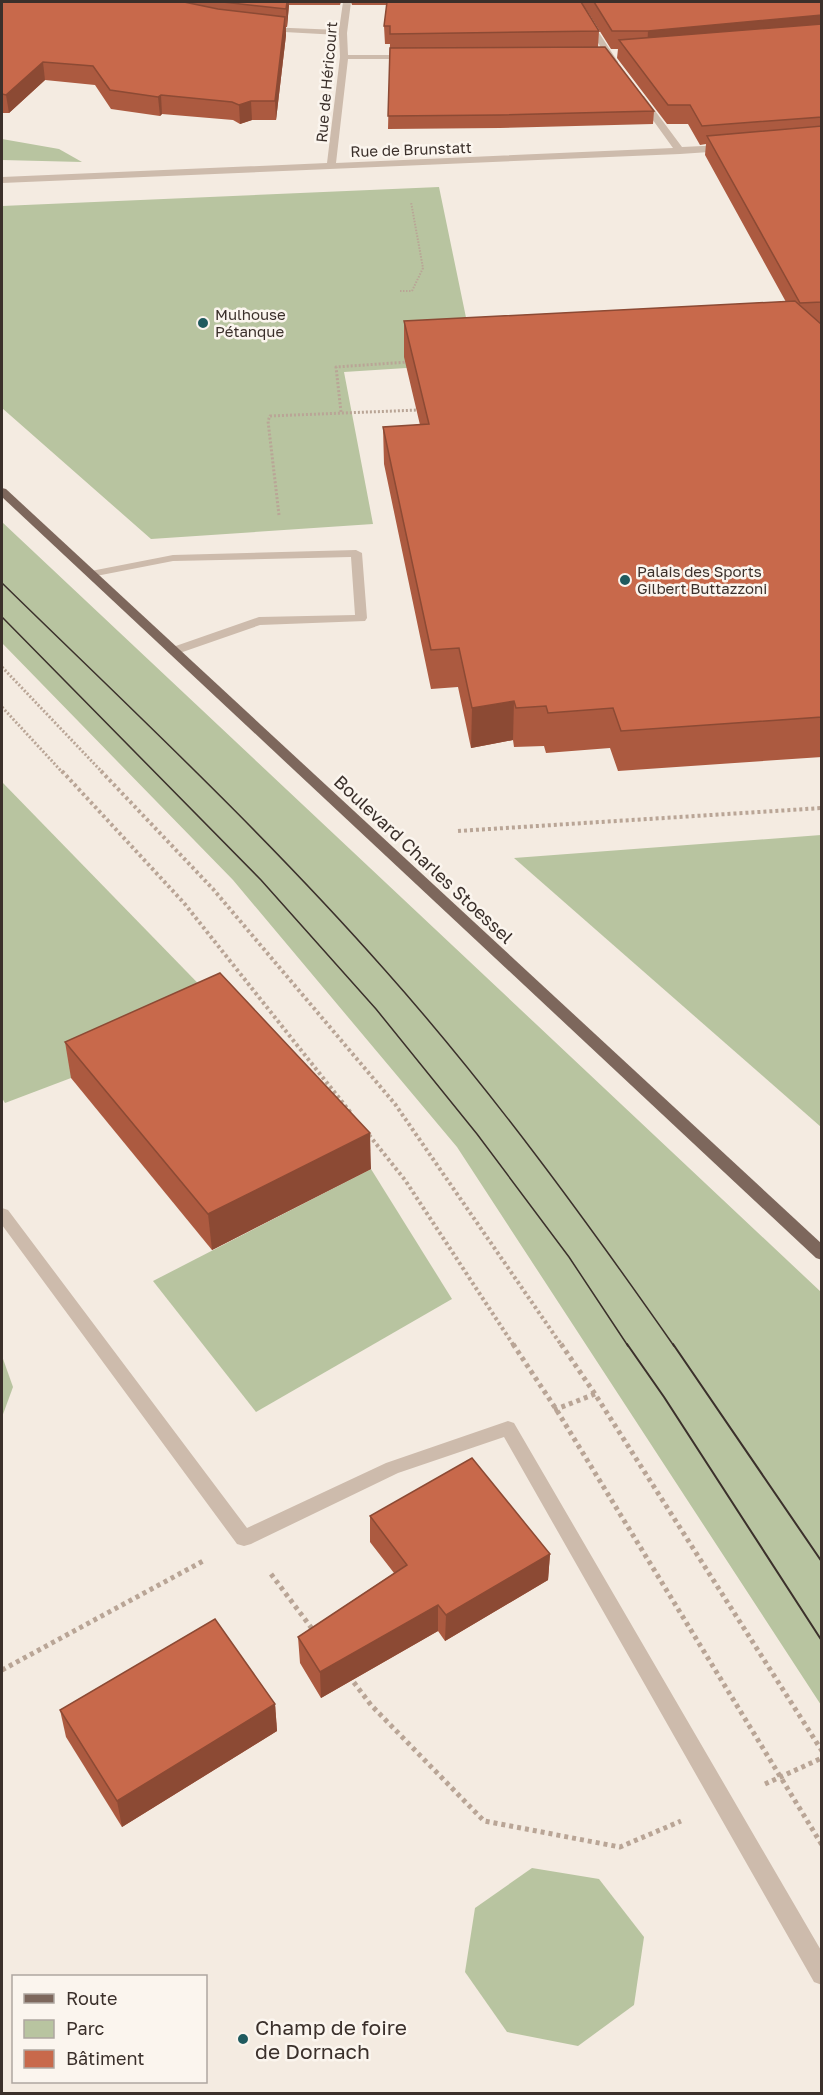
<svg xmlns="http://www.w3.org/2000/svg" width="823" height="2095" font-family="'Golos Text',sans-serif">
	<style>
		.green { fill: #b8c4a0 }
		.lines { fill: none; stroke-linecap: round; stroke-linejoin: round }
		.path-far3 { stroke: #b9a596; stroke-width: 2; stroke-dasharray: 1.5 1.5; stroke-linecap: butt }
		.path-far2 { stroke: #b9a596; stroke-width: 3; stroke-dasharray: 2 2; stroke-linecap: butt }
		.path-far1 { stroke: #b9a596; stroke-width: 4; stroke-dasharray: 3 3; stroke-linecap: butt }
		.path { stroke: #b9a596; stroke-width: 5; stroke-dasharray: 4 4; stroke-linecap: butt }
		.minor { fill: #cdbbac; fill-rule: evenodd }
		.major { fill: #7d675c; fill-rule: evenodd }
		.tram-far1 { stroke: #3b302b; stroke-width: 1.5 }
		.tram { stroke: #3b302b; stroke-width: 2 }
		.wall { fill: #ac5a40 }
		.shaded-wall { fill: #8c4a34 }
		.building { fill: #c8694b; stroke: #8c4a34; stroke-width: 1.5 }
		.poi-dot { fill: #1f5a5e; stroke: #fbf5ee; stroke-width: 2 }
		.labels { text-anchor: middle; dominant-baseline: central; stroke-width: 5; stroke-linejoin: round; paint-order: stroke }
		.far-street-label { font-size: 15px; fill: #3b302b; stroke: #fbf5ee }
		.far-poi-label { font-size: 15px; fill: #3b302b; stroke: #fbf5ee; text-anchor: start }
		.street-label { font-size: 18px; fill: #3b302b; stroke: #fbf5ee }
		.near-poi-label { font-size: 21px; fill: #3b302b; stroke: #fbf5ee; text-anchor: start }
	</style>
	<rect width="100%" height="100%" fill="#f4ebe1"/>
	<g class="green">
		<path d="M2,139l57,10 23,13 -80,-2z"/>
		<path d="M439,187l30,145 -16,33 -109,7 29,152 -222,15 -149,-131v-202z"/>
		<path d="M2,522l819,770v413l-364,-558 -224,-267 -231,-237z"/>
		<path d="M2,782l221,227 -152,69 -66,25 -3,-5z"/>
		<path d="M821,835v292l-307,-269z"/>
		<path d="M371,1169l81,130 -196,113 -103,-131z"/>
		<path d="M2,1356l11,31 -11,30z"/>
		<path d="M532,1868l67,11 45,58 -10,68 -56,41 -71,-14 -42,-60 10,-64z"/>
	</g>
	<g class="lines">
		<path class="path-far3" d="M400,291h12l11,-23 -12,-66"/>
		<g class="path-far2">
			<path d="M341,412l-5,-45 72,-5"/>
			<path d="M279,515l-11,-94 2,-5 148,-6"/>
			<path d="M2,667l101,106"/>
			<path d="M2,707l61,66"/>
		</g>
		<g class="path-far1">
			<path d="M62,771l122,132 167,210"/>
			<path d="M101,771l112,118 182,215 167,242"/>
			<path d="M458,831l364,-23"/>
			<path d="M369,1135l36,45 109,166"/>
		</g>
		<g class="path">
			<path d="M513,1344l43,65 266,436"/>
			<path d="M561,1344l34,50 227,357"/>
			<path d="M554,1410l41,-16"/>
			<path d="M271,1574l42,56"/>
			<path d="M2,1670l203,-110"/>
			<path d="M349,1676l22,29 113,116 136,26 61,-26"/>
			<path d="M765,1784l57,-26"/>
		</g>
		<g class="minor">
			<path d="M343,2h8l-4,31 1,22h60l4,2 -4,2h-60l-12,104 337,-15 -36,-50 4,-2h3l38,51 42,-2 4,3 -4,3 -44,3 -678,29v-6l325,-14 13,-106 -1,-22 -73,-4 -4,-2 4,-2 73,3z"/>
			<path d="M573,2h6l39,60 -1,2h-6z"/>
			<path d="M356,550l6,3 5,65 -2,3 -105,4 -86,30 -4,-1v-6l89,-31 96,-2 -4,-58 -178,4 -82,16 -6,-3 6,-3 82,-16z"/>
			<path d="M2,1208l6,2 239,318 139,-65 122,-42 6,2 308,529v33l-8,-3 -310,-545 -106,36 -147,71 -7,2 -7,-2 -235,-319z"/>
		</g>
		<path class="major" d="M2,488l4,1 816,755v16l-6,-2 -814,-761z"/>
		<g class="tram-far1">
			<path d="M2,583c129,126 262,250 382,386 105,118 199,247 290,377"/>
			<path d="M2,617l259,263 115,129 101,125 92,123 59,89"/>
		</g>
		<g class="tram">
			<path d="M627,1344l37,53 158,244"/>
			<path d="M673,1344l149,218"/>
		</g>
	</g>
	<g class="wall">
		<path d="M2,2h339l-1,3h-51l-2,22h-1v8l-10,85h-24l-12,4 -7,-4 -71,-6 -2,2 -49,-7 -16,-24 -50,-5 -36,33h-7z"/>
		<path d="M351,2h471v321h-3l3,2v432l-204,14 -8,-23 -64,5 -2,-7 -30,1 -1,-7 -42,8 -13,-61 -27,2 -47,-225 -1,-37 37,-2 -16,-68v-36l382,-19 -81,-147 1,-11 -6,1 -12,-21h-21l-50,-66 1,-9h-7l-27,-43 15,25 -1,16 56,64 -1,13 -153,4 -112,1 2,-85h-5l-1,-18 3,-21h-35z"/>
		<path d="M65,1042l306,127 -159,81 -141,-172z"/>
		<path d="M370,1516l180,38 -2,26 -103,61 -7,-10 -117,67 -21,-35 -2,-26 96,-64 -24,-31z"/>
		<path d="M275,1704l2,27 -155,96 -56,-90 -6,-27z"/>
	</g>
	<g class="shaded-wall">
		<path d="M287,2h2v3l-2,22 -1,-18z"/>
		<path d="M822,15v18l-175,16 1,-18z"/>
		<path d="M285,17l1,18 -10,85 -1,-19z"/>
		<path d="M43,62l2,18 -36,33 -3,-18z"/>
		<path d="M161,95l1,19 -2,2 -2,-19z"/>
		<path d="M251,101l1,19 -12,4 -1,-19z"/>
		<path d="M514,701l-1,39 -42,8 1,-40z"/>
		<path d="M370,1133l1,36 -159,81 -4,-36z"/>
		<path d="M550,1554l-2,26 -103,61 1,-26z"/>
		<path d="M438,1605v26l-117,67 -1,-26z"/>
		<path d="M275,1704l2,27 -155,96 -5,-26z"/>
	</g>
	<g class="building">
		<path d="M2,2h182l34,7 67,8 -10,84h-24l-12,4 -7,-3 -71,-7 -3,2 -48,-7 -17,-24 -50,-4 -37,33 -4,-1z"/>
		<path d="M223,2h64l-1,7z"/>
		<path d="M387,2h194l18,29 -209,3v-8h-6z"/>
		<path d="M594,2h228v13l-174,16h-36z"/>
		<path d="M822,24v93l-120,9 -12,-21h-22l-49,-65z"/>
		<path d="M605,47l49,64 -154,4 -112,1 2,-68z"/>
		<path d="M822,126v176l-22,1 -93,-167z"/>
		<path d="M795,301l27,24v392l-201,14 -8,-23 -65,5 -2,-7 -30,2 -2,-7 -42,7 -13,-60 -28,2 -48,-223 46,-3 -25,-103z"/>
		<path d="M220,973l150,160 -162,81 -143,-172z"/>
		<path d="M472,1458l78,96 -104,61 -8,-10 -118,67 -22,-35 109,-72 -37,-49z"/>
		<path d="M215,1619l60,85 -158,97 -57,-91z"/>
	</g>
	<g class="poi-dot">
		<circle cx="203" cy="323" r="6"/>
		<circle cx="625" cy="580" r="6"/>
		<circle cx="243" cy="2039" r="6"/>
	</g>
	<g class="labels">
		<g class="far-street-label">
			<text transform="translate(326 82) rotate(-85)">Rue de Héricourt</text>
			<text transform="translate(411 149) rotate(-2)">Rue de Brunstatt</text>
		</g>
		<g class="far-poi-label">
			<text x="215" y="314">Mulhouse<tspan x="215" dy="17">Pétanque</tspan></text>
			<text x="637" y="571">Palais des Sports<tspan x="637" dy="17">Gilbert Buttazzoni</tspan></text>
		</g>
		<g class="street-label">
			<text transform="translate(424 859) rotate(43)">Boulevard Charles Stoessel</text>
		</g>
		<g class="near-poi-label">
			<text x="255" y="2027">Champ de foire<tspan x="255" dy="24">de Dornach</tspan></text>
		</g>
	</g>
	<rect width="823" height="2095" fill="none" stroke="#3b302b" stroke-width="6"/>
	<rect x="12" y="1975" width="195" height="108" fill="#fbf5ee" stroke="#aea6a0" stroke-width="1.5"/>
	<rect x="24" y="1994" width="30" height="9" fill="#7d675c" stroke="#aea6a0" stroke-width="1.5"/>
	<text x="66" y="2005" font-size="18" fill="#3b302b">Route</text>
	<rect x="24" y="2020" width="30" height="18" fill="#b8c4a0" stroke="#aea6a0" stroke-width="1.5"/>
	<text x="66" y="2035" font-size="18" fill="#3b302b">Parc</text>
	<rect x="24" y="2050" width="30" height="18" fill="#c8694b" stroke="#aea6a0" stroke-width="1.5"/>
	<text x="66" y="2065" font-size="18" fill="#3b302b">Bâtiment</text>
</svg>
